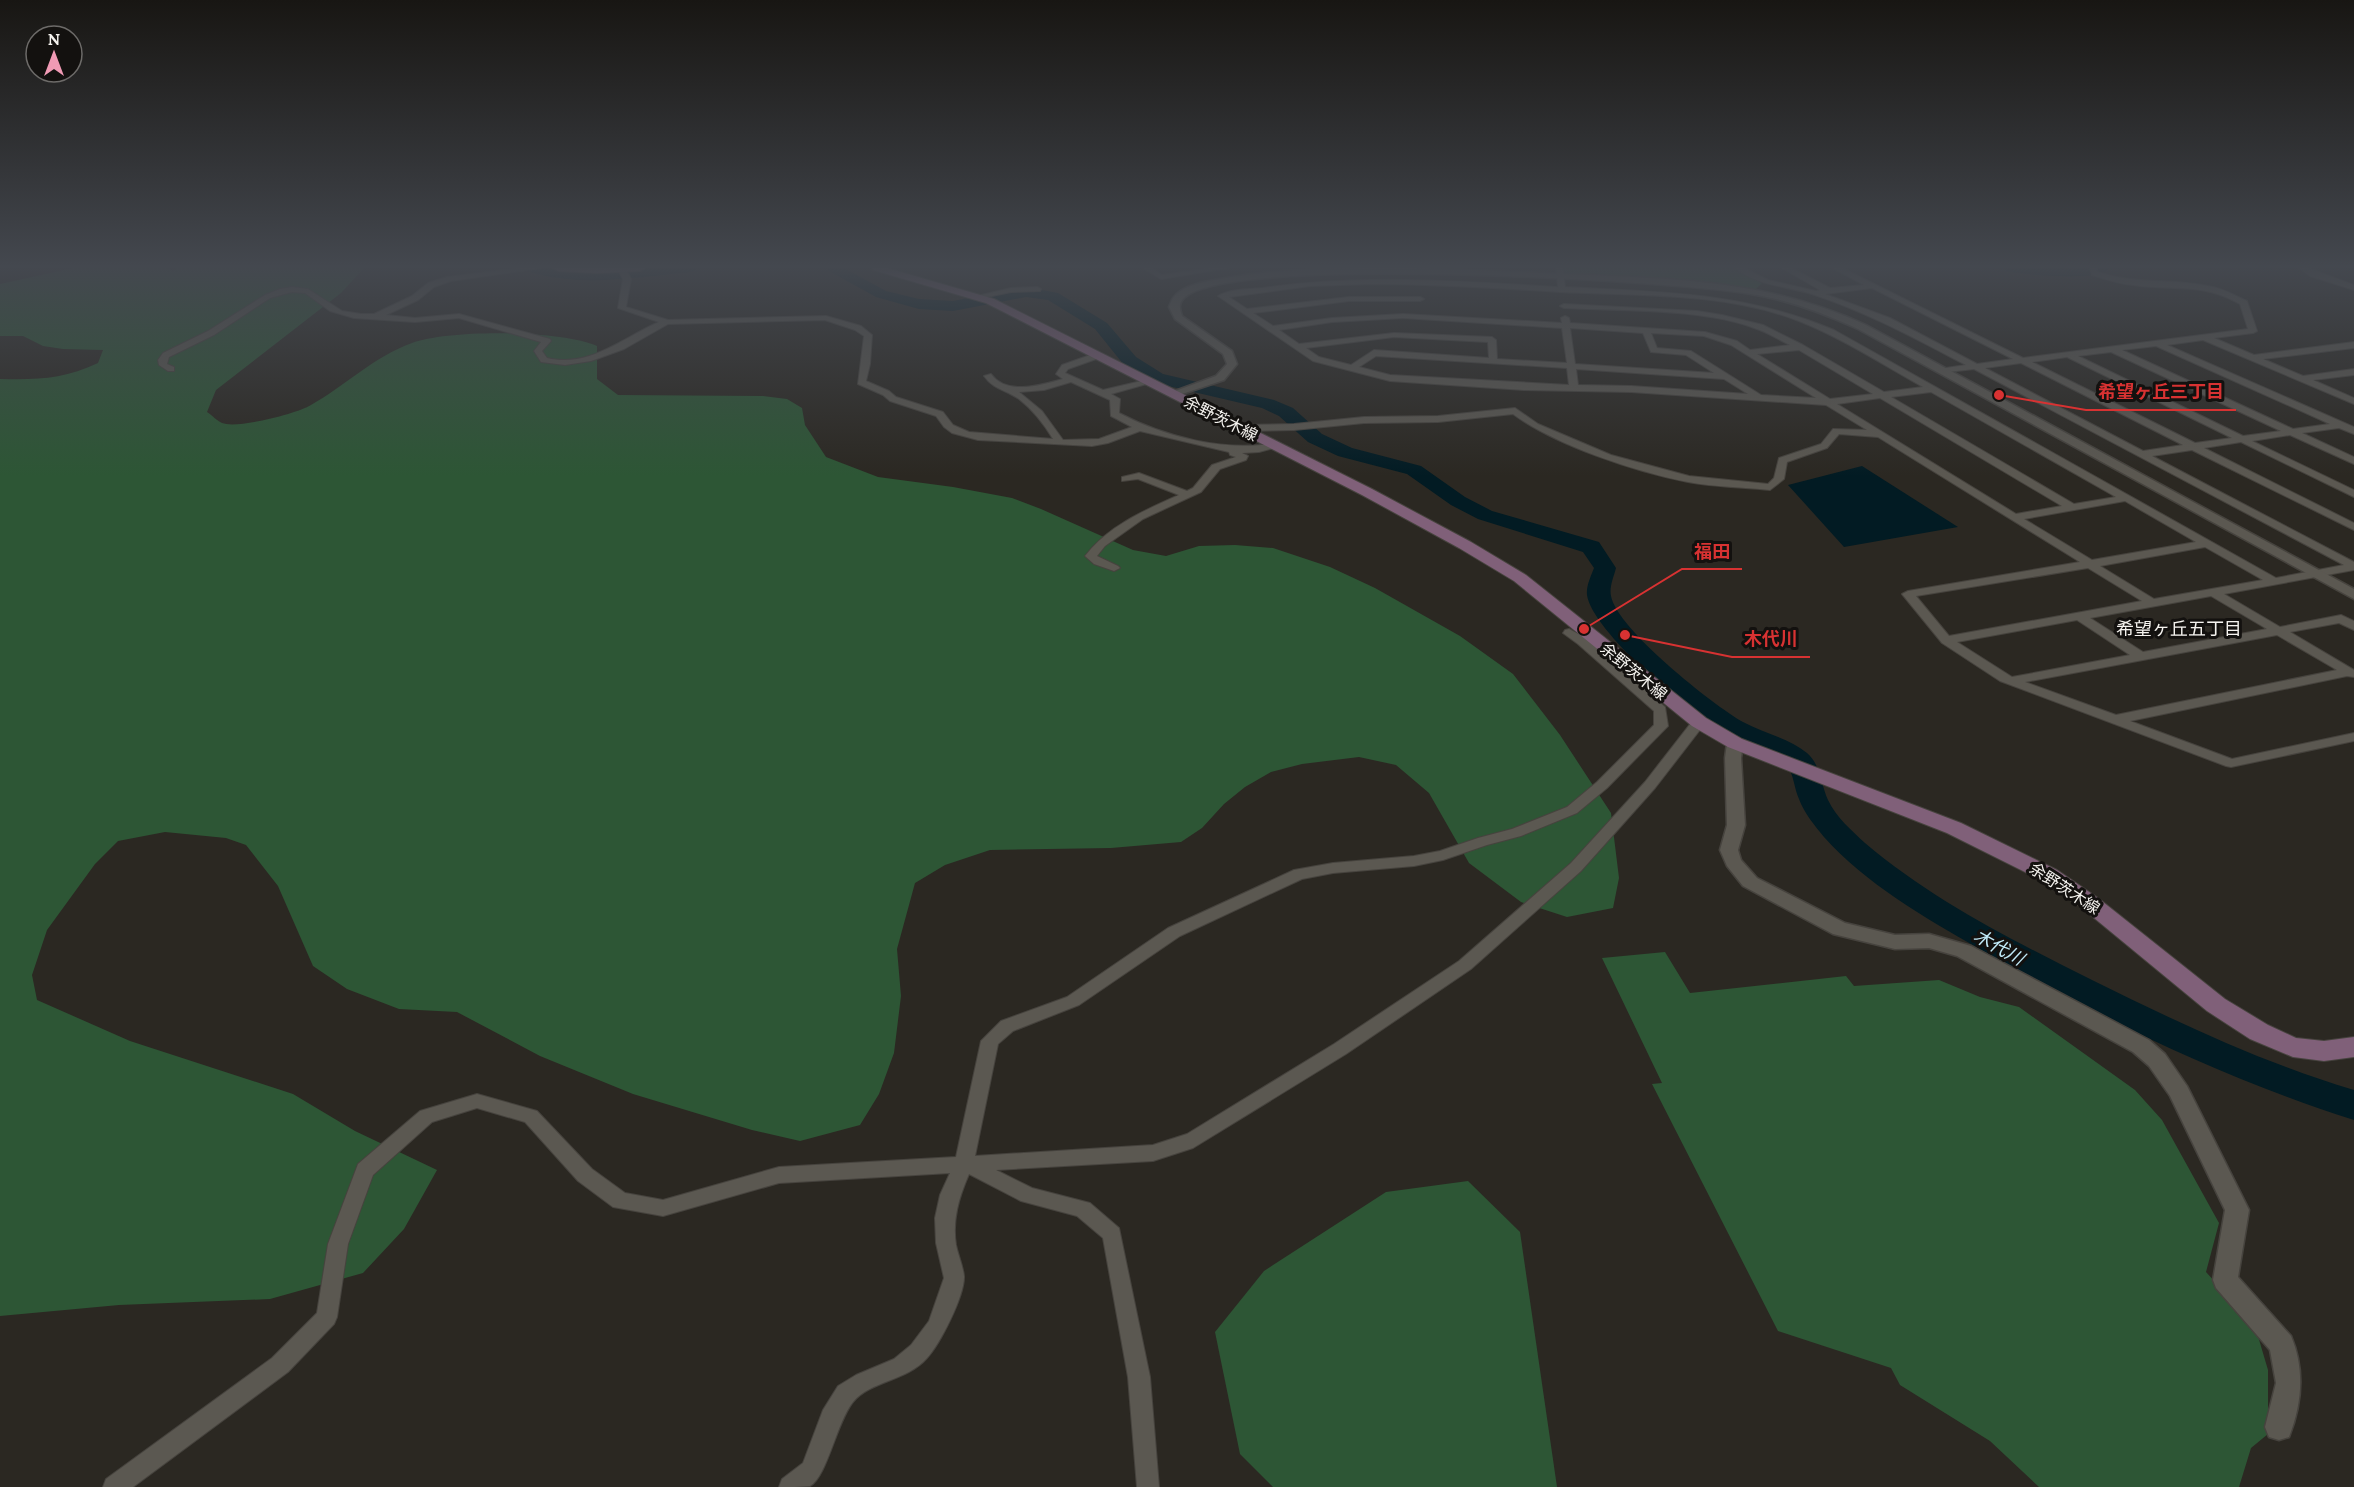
<svg xmlns="http://www.w3.org/2000/svg" width="2354" height="1487" font-family="Lora,'Noto Sans JP',serif">
	<style>
		.green { fill: #2d5635 }
		.water { fill: #021b23 }
		.lines { fill: none; stroke-linecap: round; stroke-linejoin: round }
		.river { fill: #021b23; fill-rule: evenodd }
		.minor-casing { stroke: #46433e; stroke-width: 2 }
		.tertiary-casing { stroke: #46433e; stroke-width: 3 }
		.secondary-casing { stroke: #46433e; stroke-width: 2 }
		.minor { fill: #5b5851; fill-rule: evenodd }
		.tertiary { fill: #5b5851; fill-rule: evenodd }
		.secondary { fill: #806079; fill-rule: evenodd }
		.labels { text-anchor: middle; dominant-baseline: central; stroke-width: 6; stroke-linejoin: round; paint-order: stroke }
		.street-label { font-size: 16px; fill: #f5f3ef; stroke: #13110f }
		.neighbourhood-label { font-size: 18px; fill: #f5f3ef; stroke: #13110f }
		.water-label { font-size: 18px; font-style: italic; fill: #c1eaf8; stroke: #13110f }
		.leader { fill: none; stroke: #d83232; stroke-width: 2 }
		.callout-dot { fill: #d83232; stroke: #13110f; stroke-width: 2 }
		.callout-label { font-size: 18px; text-anchor: middle; font-weight: bold; fill: #d83232; stroke: #13110f; stroke-width: 6; stroke-linejoin: round; paint-order: stroke }
	</style>
	<rect width="100%" height="100%" fill="#2b2822"/>
	<g class="green">
		<path d="M73,268h95l5,3 4,-3h187l-23,25 -125,97 -9,22c5,3 10,9 15,11 15,6 74,-9 89,-18 34,-19 62,-48 101,-62 37,-14 149,-13 185,3v33l21,16 145,1 24,3 15,9 3,17 21,32 52,20 75,10 59,11 29,11 92,41 33,6 33,-10 36,-1 38,3 57,19 45,21 85,48 53,38 47,61 51,78 8,65 -6,30 -46,9 -46,-15 -52,-39 -40,-70 -33,-28 -37,-8 -57,7 -31,8 -26,15 -21,17 -22,24 -21,14 -70,6 -121,2 -45,15 -30,18 -18,66 4,47 -7,57 -15,41 -19,31 -60,16 -48,-11 -119,-36 -93,-38 -83,-44 -58,-3 -52,-20 -34,-23 -35,-80 -32,-41 -20,-7 -61,-6 -47,9 -23,23 -48,66 -15,45 5,25 93,41 163,53 62,37 82,39 -33,59 -41,44 -93,26 -151,6 -119,11v-937c37,1 64,0 98,-16l5,-13 -40,-1 -20,-3 -20,-10h-23v-52z"/>
		<path d="M1563,268h170l29,15 -6,6 -182,-14 -10,-1z"/>
		<path d="M1665,952l25,41 156,-17 8,10 85,-6 41,17 39,10 116,83 27,30 57,103 -13,49 49,54 13,44v64l-17,14 -12,39h-200l-49,-46 -90,-56 -9,-17 -113,-37 -126,-247 10,-1 -60,-125z"/>
		<path d="M1468,1181l52,51 37,255h-284l-33,-33 -25,-122 49,-61 122,-79z"/>
	</g>
	<path class="water" d="M1862,466l96,61 -114,20 -56,-62z"/>
	<g class="lines">
		<g class="river">
			<path d="M525,268l61,3 112,-3 -7,4c-54,5 -112,16 -164,-1z"/>
			<path d="M827,268h17l42,23 33,8 34,2 73,-14 32,6 49,30 29,34 27,17 111,26 19,8 29,26 30,14 69,18 44,31 27,14 107,31 17,26c-2,8 -7,19 -5,28 6,33 102,109 132,126 20,11 46,16 64,31 14,12 14,32 21,47 8,17 24,31 37,43 67,57 149,98 227,137 85,42 171,83 262,110v30c-131,-42 -256,-102 -376,-172 -53,-30 -113,-65 -154,-111 -9,-11 -20,-24 -25,-38 -5,-11 -5,-24 -12,-34 -20,-14 -44,-20 -66,-33 -31,-19 -129,-101 -134,-137 -1,-9 4,-19 7,-27l-11,-16 -105,-33 -27,-14 -44,-31 -69,-18 -30,-14 -29,-26 -17,-8 -111,-26 -27,-17 -29,-36 -47,-29 -22,-3 -73,14 -34,-2 -43,-12 -47,-26z"/>
			<path d="M2004,268h106c-13,14 -79,7 -99,4l-5,-1z"/>
		</g>
		<g class="minor-casing">
			<g id="minor">
				<path d="M521,268h19l-89,13 -17,6 -16,13 -32,15 29,3 44,-4 91,25 1,2 -9,10 5,7c43,10 75,-20 112,-36l-41,-14 5,-29 -5,-10 7,-1 6,11 -5,28 42,13 158,-4 35,10 11,9 -2,29 -4,17 23,10 7,6 47,15 10,13 16,7 84,7c-9,-15 -20,-29 -34,-40 -13,-9 -26,-10 -35,-23l7,-2c16,22 50,11 72,5l-7,-5 6,-9 34,-12 3,1v4l-31,11 -3,4 38,17 47,-11v4l-39,11 9,5 -1,14c46,24 105,39 157,30l5,3 -22,6 -17,1 6,3 -2,4 -26,9 -19,23 -58,27 -38,27 -8,10 21,10 2,2 -6,3 -20,-7 -9,-8c23,-30 60,-46 94,-61l-41,-16 -16,2v-4l17,-4 48,18 6,-3 19,-23 24,-8 -6,-2 -1,-3 -89,-21 -32,12 -16,3 -114,-6 -26,-7 -8,-6 -8,-11 -46,-15 -7,-6 -25,-11 6,-48 -9,-6 -30,-10 -157,4 -44,25 -33,12 -26,4 -24,-3 -7,-11 7,-9 -82,-24 -44,4 -61,-4 -24,-7 -25,-18 -13,-1 -22,6 -56,37 -45,22 -2,7 7,3v4h-6l-9,-6 -1,-5 5,-7 45,-22 57,-36 15,-6 12,-2 16,2 34,22 19,3h13l38,-18 16,-13 19,-6zM1071,382l39,18 1,16 21,11 -33,12 -36,1 -21,-29 -23,-19 25,-2z"/>
				<path d="M1143,268h9l10,7 49,-7h17l-67,11z"/>
				<path d="M1556,268h7l2,19c96,5 179,5 269,43l442,248 68,-13 -370,-196 -35,4v-4l27,-4c-50,-26 -99,-53 -154,-71 -26,-8 -54,-8 -77,-26h9l24,12 48,11 4,-1 -38,-22h9l39,20 34,-3 -31,-17h9l181,90 225,-29 -8,-25c-39,-22 -66,-13 -107,-19 -15,-1 -27,-6 -41,-10l-2,-7h6l2,4c38,13 73,6 110,14 14,2 26,9 39,15l10,30 -4,2 -39,5 40,17 100,-13v6l-91,11 40,17 51,-7v6l-41,5 41,18v6l-151,-64 -36,5 187,82v7l-15,-6 -37,5 52,24v7l-64,-29 -38,6 102,49v7l-113,-55 -37,6 150,75v7l-162,-80 -40,6 202,106v8l-130,24 56,33 61,-12 13,6v9l-15,-7 -49,9 64,38v7l-7,-1 -217,45 102,38 122,-26v8l-123,26 -5,-1 -226,-85 -58,-38 -40,-49 6,-3 172,-29 -202,-125 -39,-3 -12,14 -40,14 -3,17 -14,11c-27,-3 -56,-3 -82,-8 -52,-10 -133,-37 -175,-68l-75,8 -74,1 -70,7 -54,1 -5,-3 5,-3 54,-1 70,-7 74,-1 77,-8 23,16 73,31 78,21 79,8 6,-6 5,-20 42,-14 12,-15 34,1 -41,-25 -195,-13 -107,-2 -134,-9 -77,-20 -95,-65c11,-7 32,-7 45,-8 98,-14 196,-7 295,-1zM1370,284c63,0 127,4 190,8 79,4 164,0 239,29 43,17 83,43 124,66l-39,5 -81,-47 -40,-20 -41,-10 -25,-4 -133,-7 -4,2 4,2c58,3 140,0 193,21 12,4 22,11 33,16l-40,5 -13,-9 -32,-9 -135,-9 -1,-5 -4,-2 -4,2 1,5 -159,-9 -71,4 -59,8 -20,-13 96,-12h71l4,-2 -4,-2h-71l-102,12 -18,-12 81,-11zM1872,288l141,71 -36,5 -87,-46 -65,-24zM1403,318l159,10 5,35 -70,-4 -1,-19 -4,-3 -98,-4 -95,11 -20,-14 53,-8zM1570,328l73,5 8,19 35,3 28,18 -139,-9zM1651,333l53,3 27,9 85,53 -55,-3 -70,-44 -34,-3zM1394,337l94,5 1,16 -115,-8 -23,15 -32,-8 -13,-9zM2156,346l174,78 -37,5 -171,-79zM1799,350l74,44 -43,5 -73,-45zM2111,352l170,79 -38,5 -165,-80zM1376,356l191,12 2,17 -179,-10 -31,-8zM2067,357l165,81 -37,5 -163,-81zM2021,363l162,82 -40,6 -158,-83zM1576,369l148,10 24,15 -117,-8 -53,-1zM1931,392l185,105 -42,7 -183,-107zM1880,398l182,108 -46,8 -179,-110zM2125,501l71,41 -104,18 -68,-41zM2205,547l58,33 -109,19 -54,-33zM2088,568l54,33 -193,35 -33,-40zM2211,596l56,33 -124,23 -53,-34zM2077,620l53,35 -118,22 -55,-35zM2277,635l60,35 -221,45 -91,-33z"/>
				<path d="M2299,268h9l46,17v5l-44,-14z"/>
				<path d="M1037,287l4,2 -1,2 -29,1 -34,7 -4,-2 38,-9z"/>
				<path d="M1569,629l17,9 79,69 3,19 -61,62 -30,25 -56,23 -34,9 -44,15 -29,6 -81,7 -31,6 -122,57 -101,69 -66,26 -15,13 -23,112 178,-11 34,-11 147,-90 125,-83 112,-98 74,-81 49,-63 5,-1 7,4 -51,66 -74,83 -110,98 -125,85 -153,94 -40,13 -157,9 36,18 58,15 29,25 31,149 9,110h-22l-9,-110 -25,-139 -26,-22 -56,-15 -52,-27c-10,23 -17,46 -13,71 2,10 7,21 8,31 1,19 -24,68 -37,82 -20,23 -57,23 -74,44 -16,19 -26,75 -43,84 -8,1 -23,1 -31,1l3,-8 21,-16 20,-53 15,-24 18,-11 38,-16 17,-14 18,-24 15,-43 -8,-35 -1,-25 5,-23 10,-22 -171,10 -116,33 -50,-9 -35,-26 -53,-59 -48,-14 -45,14 -59,53 -25,69 -11,73 -3,7 -46,48 -155,115h-30l3,-8 166,-121 45,-45 11,-69 30,-80 62,-53 57,-17 60,17 55,58 33,24 38,7 116,-33 177,-10 25,-116 20,-20 66,-24 101,-69 126,-58 39,-7 81,-7 26,-5 38,-13 34,-9 55,-22 30,-25 57,-57v-14l-76,-67 -15,-11 2,-3z"/>
			</g>
		</g>
		<g class="tertiary-casing">
			<g id="tertiary">
				<path d="M1406,268c54,1 107,4 160,6 108,5 200,5 300,51l488,264v10l-496,-270c-35,-16 -69,-29 -107,-35 -75,-13 -528,-41 -568,5 -5,6 -3,10 -1,17l50,35 5,13 -13,16 -51,17 -6,-3 49,-18 11,-12 -4,-10 -48,-35 -6,-12c2,-6 4,-11 10,-15 14,-10 36,-12 53,-15 58,-9 116,-9 174,-9z"/>
				<path d="M1735,738l8,5 -2,15 4,67 -7,25 3,10 16,18 88,45 50,12 34,-1 42,12 178,94 16,14 22,32 62,124 -11,67 53,59c14,33 11,68 -2,101l-10,3 -10,-3 -4,-10 11,-44 -6,-33 -54,-62 -3,-8 12,-70 -55,-114 -21,-30 -16,-14 -176,-96 -28,-8 -34,1 -62,-15 -90,-48 -16,-20 -7,-16 7,-25 -2,-67 2,-15z"/>
			</g>
		</g>
		<g class="secondary-casing">
			<g id="secondary">
				<path d="M553,268h92l-5,3 -43,2 -39,-2z"/>
				<path d="M872,268h15l107,31 378,190 99,53 55,33 180,143 36,21 219,84 96,47 41,28 127,101 43,26 28,13 28,3 30,-4v20l-30,4 -31,-4 -43,-18 -43,-28 -125,-103 -41,-28 -94,-47 -219,-86 -36,-21 -178,-145 -55,-33 -97,-53 -376,-192 -113,-33z"/>
			</g>
		</g>
		<use href="#minor" class="minor"/>
		<use href="#tertiary" class="tertiary"/>
		<use href="#secondary" class="secondary"/>
	</g>
	<linearGradient id="sky" x2="0" y2="1"><stop stop-color="#181613"/><stop offset="0.56" stop-color="#44484f"/><stop offset="1" stop-color="#44484f" stop-opacity="0"/></linearGradient>
	<rect width="2354" height="476" fill="url(#sky)"/>
	<g class="labels">
		<g class="street-label">
			<text transform="translate(1221 418) rotate(27)">余野茨木線</text>
			<text transform="translate(1634 671) rotate(39)">余野茨木線</text>
			<text transform="translate(2065 888) rotate(33)">余野茨木線</text>
		</g>
		<g class="neighbourhood-label">
			<text x="2179" y="628">希望ヶ丘五丁目</text>
		</g>
		<g class="water-label">
			<text transform="translate(1999 947) rotate(29)">木代川</text>
		</g>
	</g>
	<path class="leader" d="M1999 395L2086 410H2236M1584 629L1682 569H1742M1625 635L1732 657H1810"/>
	<g class="callout-dot">
		<circle cx="1999" cy="395" r="6"/>
		<circle cx="1584" cy="629" r="6"/>
		<circle cx="1625" cy="635" r="6"/>
	</g>
	<g class="callout-label">
		<text x="2161" y="398">希望ヶ丘三丁目</text>
		<text x="1712" y="558">福田</text>
		<text x="1771" y="645">木代川</text>
	</g>
	<g transform="translate(54 54)"><circle r="28" fill="#13110f" stroke="#6d6b69" stroke-width="1.5"/>
	<path d="M0-4.5L10 22L0 15L-10 22Z" fill="#f09ab4"/>
	<text y="-9" font-size="16" font-weight="bold" text-anchor="middle" fill="#f5f3ef">N</text>
	</g>
</svg>
